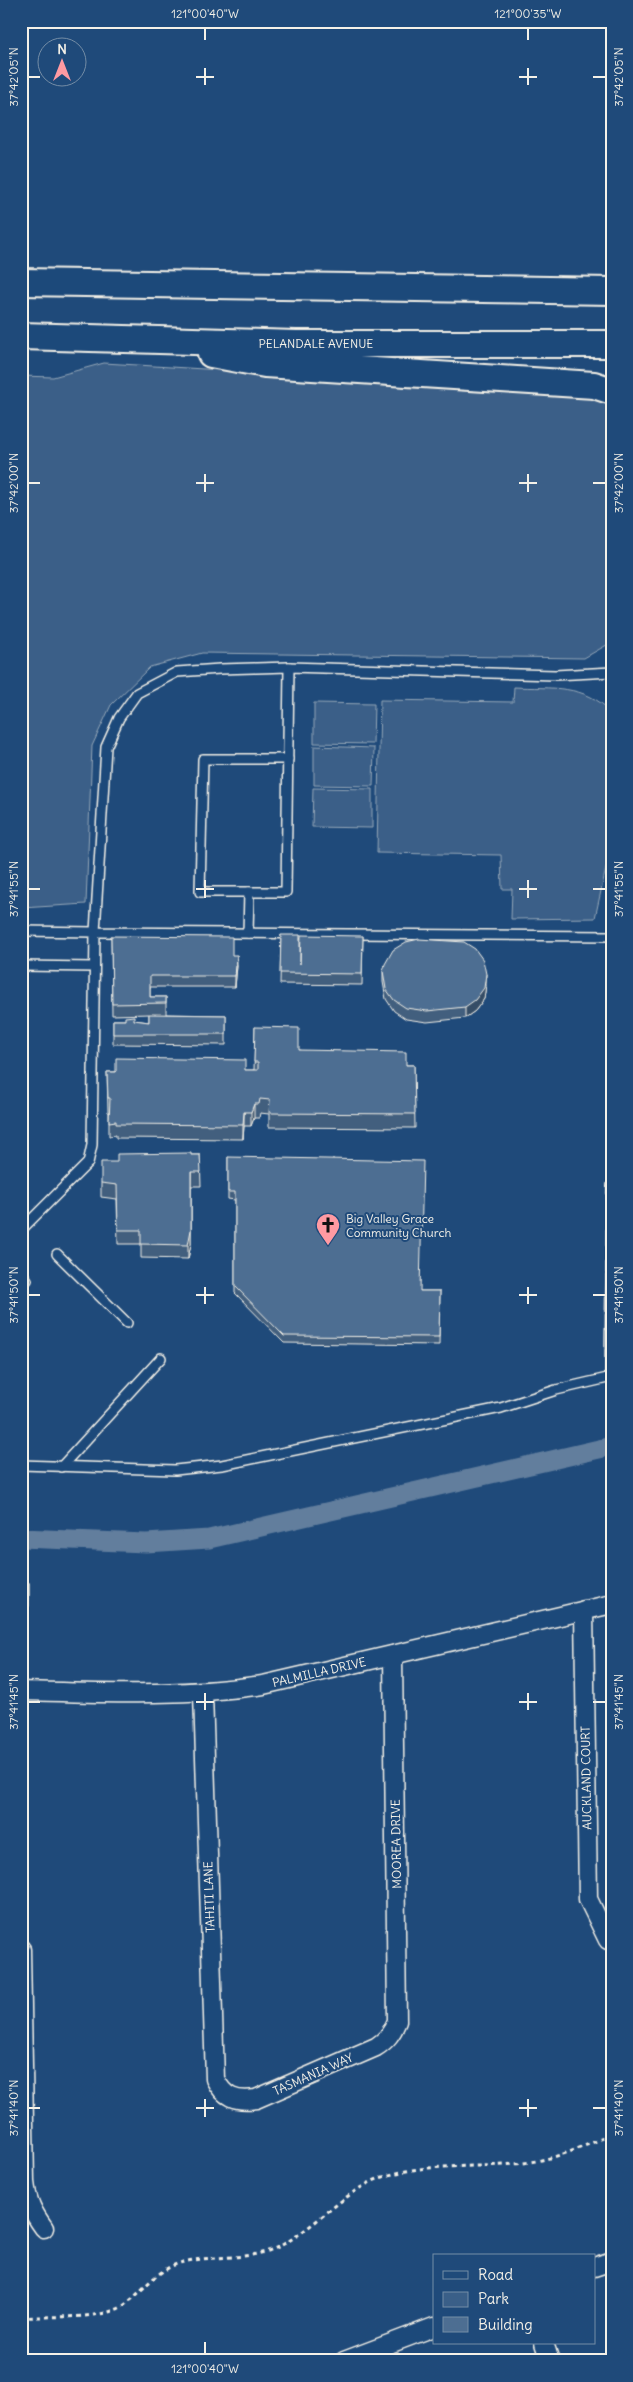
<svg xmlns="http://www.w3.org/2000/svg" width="633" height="2382" font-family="Delius,sans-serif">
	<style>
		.green { fill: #3a5f88; stroke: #97a8b8 }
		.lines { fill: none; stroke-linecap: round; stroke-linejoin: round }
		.canal { stroke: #627e9d; stroke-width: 19 }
		.service-casing { stroke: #f4f1e8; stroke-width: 12 }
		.minor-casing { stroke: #f4f1e8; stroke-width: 21 }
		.secondary-casing { stroke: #f4f1e8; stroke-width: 30 }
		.path { stroke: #f4f1e8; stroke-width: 3; stroke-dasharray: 4 4; stroke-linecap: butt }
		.service { stroke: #1f4a7a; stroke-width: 9 }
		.minor { stroke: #1f4a7a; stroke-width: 18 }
		.secondary { stroke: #1f4a7a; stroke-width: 26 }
		.wall { fill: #425f7e; stroke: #f4f1e8 }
		.shaded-wall { fill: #364d66; stroke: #f4f1e8 }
		.building { fill: #4d6e92; stroke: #f4f1e8 }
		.ticks { fill: none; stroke: #f4f1e8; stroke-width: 2 }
		.labels { text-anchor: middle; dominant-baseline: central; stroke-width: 4; stroke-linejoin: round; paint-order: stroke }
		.street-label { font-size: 12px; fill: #f4f1e8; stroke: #1f4a7a }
		.poi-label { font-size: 12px; fill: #f4f1e8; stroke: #1f4a7a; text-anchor: start }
		.neatline { fill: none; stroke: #f4f1e8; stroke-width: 2 }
		.ticks-label { font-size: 12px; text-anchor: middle; fill: #f4f1e8 }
	</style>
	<rect width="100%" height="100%" fill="#1f4a7a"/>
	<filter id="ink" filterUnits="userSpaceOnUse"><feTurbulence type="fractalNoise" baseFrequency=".02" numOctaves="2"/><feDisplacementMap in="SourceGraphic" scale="10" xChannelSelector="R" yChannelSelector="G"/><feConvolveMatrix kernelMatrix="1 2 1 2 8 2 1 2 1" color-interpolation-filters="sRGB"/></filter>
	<g filter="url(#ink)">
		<g class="green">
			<path d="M104,363l482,29 26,13v237l-28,16 -382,-5 -52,14 -39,38 -19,41 -6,158 -65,4v-532l32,1z"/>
			<path d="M514,687c37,2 70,-4 98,26v128l-17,77 -84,1 1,-30h-10l-1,-34 -124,-2 3,-153 133,2z"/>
			<path d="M314,703l60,1 -1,40 -59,-1z"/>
			<path d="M314,746l60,2 -1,38 -59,-1z"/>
			<path d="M313,788l59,1v39l-60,-1z"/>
		</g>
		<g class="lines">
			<path class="canal" d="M21,1538l125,5 63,-4 403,-93"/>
			<g class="service-casing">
				<g id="service">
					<path d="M612,672l-57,3 -266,-8 -69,2 -43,3 -40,21 -18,25 -13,29 -11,185 517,4"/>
					<path d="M249,892h-49l3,-133h85"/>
					<path d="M21,931l74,1 -3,213 -4,18 -67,67"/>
					<path d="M248,933l1,-41h37l3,-225"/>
					<path d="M21,966l73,1"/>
					<path d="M57,1254l70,69"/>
					<path d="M21,1272l6,8"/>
					<path d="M610,1378l2,-193"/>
					<path d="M21,1465l154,5 47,-5 279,-57 55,-18 56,-13"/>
					<path d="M61,1467l100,-109"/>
				</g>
			</g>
			<g class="minor-casing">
				<g id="minor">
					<path d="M584,1610l4,289 20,41"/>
					<path d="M21,1691c81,2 161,6 242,-6l349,-81"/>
					<path d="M203,1693l12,386c9,18 20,23 41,20l120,-52c11,-7 16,-14 21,-26l-4,-366"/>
					<path d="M21,1949l4,233c2,19 8,31 19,46"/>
					<path d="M594,2267l18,-6"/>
					<path d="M544,2343l6,18"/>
					<path d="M344,2361l90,-34"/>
				</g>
			</g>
			<g class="secondary-casing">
				<g id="secondary">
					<path d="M21,282l591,9"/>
					<path d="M21,336l275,8h316"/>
					<path d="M211,354l54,10 329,21 18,6"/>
				</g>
			</g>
			<path class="path" d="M21,2318c29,-3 63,2 91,-7 26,-8 37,-40 71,-49 30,-7 63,-1 93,-14 38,-18 68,-58 107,-71 47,-16 98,-7 147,-15 29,-4 55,-16 82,-28"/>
			<use href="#service" class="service"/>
			<use href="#minor" class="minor"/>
			<use href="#secondary" class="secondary"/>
		</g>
		<g class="wall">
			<path d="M281,935l19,28 63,-27 -1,49 -82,-1z"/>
			<path d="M111,936l121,19 5,11 -2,21h-85v10h16v17l60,1v30l-113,-1v-24h21l15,2v-8l-37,1z"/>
			<path d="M383,971l103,14 -2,14 -9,12 -10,7 -38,4 -21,-3 -12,-8 -8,-12 -3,-17z"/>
			<path d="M255,1027l44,23 107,15h8l1,63 -146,-1v-13l-9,-1 -1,5h-5l-3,8h-7l-1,13 -127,-1v-3l-7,1v-24h-1l-1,-40 147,-2z"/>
			<path d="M191,1155h9l1,31h-10v58l-3,15 -47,-1v-14h-23l-1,-45 -16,-2v-14l16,-21z"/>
			<path d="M228,1157l192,134h20l-1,54 -155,-2 -49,-50v-93l-7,-1z"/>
			<rect x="21" y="1583" width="8" height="23"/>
		</g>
		<g class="shaded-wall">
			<path d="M237,955v11l-2,21v-11z"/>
			<path d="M486,974v11l-2,14 -9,12 -10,7v-11z"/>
			<path d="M254,1104v14l-3,8v-14z"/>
			<path d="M244,1112v14l-1,13v-14z"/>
			<path d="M191,1172v72l-3,15v-14z"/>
		</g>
		<g class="building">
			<path d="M281,935h19v29l1,-29 62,1 -1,38 -82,-1z"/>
			<path d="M111,936l121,1v18h5l-2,21h-85v21h16v6l-54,1z"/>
			<path d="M419,939l45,3 11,7 8,11 3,14 -2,14 -9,12 -10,7 -38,4 -21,-3 -12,-8 -8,-11 -3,-18 2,-7 8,-14 13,-8z"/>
			<path d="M149,1014l77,1v19h-113v-14h12v-3l9,-1v4l15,2z"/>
			<path d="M255,1027l44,1v22l107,2v13h8l1,49 -146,-1 1,-13 -10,-1 -1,5h-5l-3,8h-7l-1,13 -127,-1v-3l-7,1 1,-24h-2l-1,-26h9v-14l129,2v10h13v-8h-4z"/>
			<path d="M191,1153v2h9l1,17h-10v58l-3,15 -47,-1v-14h-23l-1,-45 -16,-2v-21h16v-8z"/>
			<path d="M228,1157l195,4 -3,130h20l-1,46 -155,-1 -49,-50v-94h-7z"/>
			<rect x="21" y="1583" width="8" height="16"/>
		</g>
	</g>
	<path class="ticks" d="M205,28v12M528,28v12M205,68v17M528,68v17M28,77h12M196,77h18M519,77h18M593,77h13M205,474v18M528,474v18M28,483h12M196,483h18M519,483h18M593,483h13M205,880v18M528,880v18M28,889h12M196,889h18M519,889h18M593,889h13M205,1287v17M528,1287v17M28,1295h12M196,1295h18M519,1295h18M593,1295h13M205,1693v17M528,1693v17M28,1702h12M196,1702h18M519,1702h18M593,1702h13M205,2099v18M528,2099v18M28,2108h12M196,2108h18M519,2108h18M593,2108h13M205,2342v12"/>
	<defs>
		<g id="church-pin" transform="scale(1.25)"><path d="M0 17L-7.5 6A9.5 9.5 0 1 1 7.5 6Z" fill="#ff9aa2" stroke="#1f4a7a"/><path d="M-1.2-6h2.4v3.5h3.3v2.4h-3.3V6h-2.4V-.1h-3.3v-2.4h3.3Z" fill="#111"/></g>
	</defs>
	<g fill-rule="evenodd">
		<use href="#church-pin" x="328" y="1225"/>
	</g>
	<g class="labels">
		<g class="street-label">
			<text x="316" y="343">PELANDALE AVENUE</text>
			<text transform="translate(319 1672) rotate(-13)">PALMILLA DRIVE</text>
			<text transform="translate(586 1778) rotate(-91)">AUCKLAND COURT</text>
			<text transform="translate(396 1844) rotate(-91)">MOOREA DRIVE</text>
			<text transform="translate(209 1897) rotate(-92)">TAHITI LANE</text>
			<text transform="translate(313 2074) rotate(-24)">TASMANIA WAY</text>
		</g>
		<g class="poi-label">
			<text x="346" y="1218">Big Valley Grace<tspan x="346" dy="14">Community Church</tspan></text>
		</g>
	</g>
	<rect width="633" height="2382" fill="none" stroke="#1f4a7a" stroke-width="55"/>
	<rect x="433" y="2254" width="162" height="90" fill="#1f4a7a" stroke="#748da6"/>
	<rect x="443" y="2271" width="25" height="8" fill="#1f4a7a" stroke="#748da6"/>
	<text x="478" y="2280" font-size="15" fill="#f4f1e8">Road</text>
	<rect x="443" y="2292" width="25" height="15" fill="#3a5f88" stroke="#748da6"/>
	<text x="478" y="2304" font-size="15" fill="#f4f1e8">Park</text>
	<rect x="443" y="2317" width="25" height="15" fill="#4d6e92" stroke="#748da6"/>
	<text x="478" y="2330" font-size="15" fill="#f4f1e8">Building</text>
	<g transform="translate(62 62)"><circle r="24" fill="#1f4a7a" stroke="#748da6"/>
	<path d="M0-4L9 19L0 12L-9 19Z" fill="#ff9aa2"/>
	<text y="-8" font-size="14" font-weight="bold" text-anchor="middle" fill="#f4f1e8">N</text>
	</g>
	<rect x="28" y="28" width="578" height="2326" class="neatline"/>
	<g class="ticks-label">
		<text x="205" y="18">121°00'40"W</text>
		<text x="528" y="18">121°00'35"W</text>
		<text transform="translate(14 77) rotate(-90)" y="4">37°42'05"N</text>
		<text transform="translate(619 77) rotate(-90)" y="4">37°42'05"N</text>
		<text transform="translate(14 483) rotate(-90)" y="4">37°42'00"N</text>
		<text transform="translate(619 483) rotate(-90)" y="4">37°42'00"N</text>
		<text transform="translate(14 889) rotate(-90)" y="4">37°41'55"N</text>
		<text transform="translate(619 889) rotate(-90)" y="4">37°41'55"N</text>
		<text transform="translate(14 1295) rotate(-90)" y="4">37°41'50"N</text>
		<text transform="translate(619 1295) rotate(-90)" y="4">37°41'50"N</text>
		<text transform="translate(14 1702) rotate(-90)" y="4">37°41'45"N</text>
		<text transform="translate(619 1702) rotate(-90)" y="4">37°41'45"N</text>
		<text transform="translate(14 2108) rotate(-90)" y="4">37°41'40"N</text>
		<text transform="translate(619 2108) rotate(-90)" y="4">37°41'40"N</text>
		<text x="205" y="2373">121°00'40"W</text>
	</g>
</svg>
